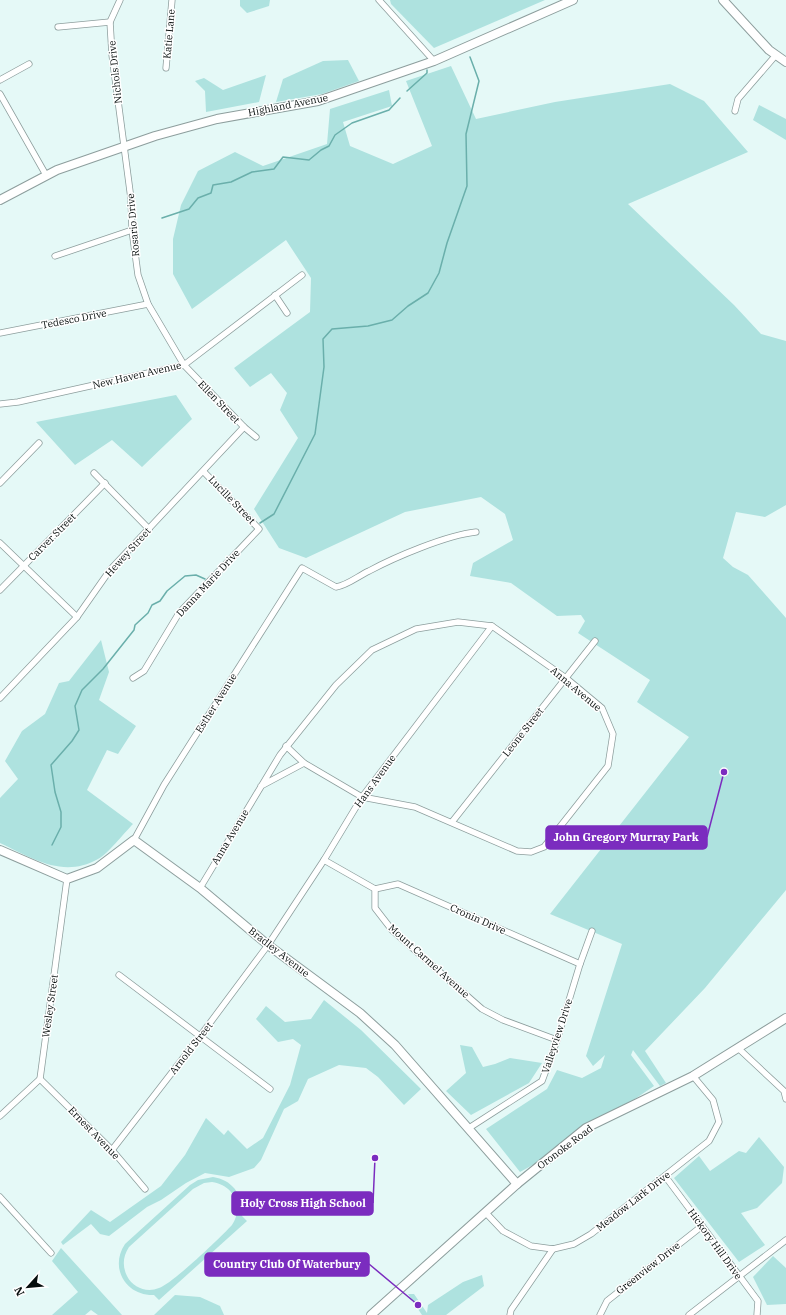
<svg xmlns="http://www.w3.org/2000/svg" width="786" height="1315" font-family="'IBM Plex Serif',serif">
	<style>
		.green { fill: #aee2df; fill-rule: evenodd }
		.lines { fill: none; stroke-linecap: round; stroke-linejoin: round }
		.stream { stroke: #6aafab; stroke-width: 1.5 }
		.street-casing { stroke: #8d9e9d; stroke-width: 7 }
		.secondary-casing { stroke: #8d9e9d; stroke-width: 10 }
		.street { stroke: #fff; stroke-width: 5.5 }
		.secondary { stroke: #fff; stroke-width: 8 }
		.labels { text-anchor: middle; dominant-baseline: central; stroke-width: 3; stroke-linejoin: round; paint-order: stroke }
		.street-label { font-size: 10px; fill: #070e0d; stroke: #fff }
		.leader { fill: none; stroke: #7b2cbf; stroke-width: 1.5 }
		.callout-dot { fill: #7b2cbf; stroke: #fff; stroke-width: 1.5 }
		.callout { fill: #7b2cbf; stroke: #7b2cbf; stroke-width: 1.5 }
		.callout-label { font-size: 11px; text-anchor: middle; font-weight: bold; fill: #fff }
	</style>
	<rect width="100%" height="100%" fill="#e5f9f7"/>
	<g class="green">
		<path d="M240,0h30l-1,6 -22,7 -7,-7z"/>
		<path d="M390,0h155l-111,48 -43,-44z"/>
		<path d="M348,60l11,21 -37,13 -46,8 7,-23 40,-18z"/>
		<path d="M451,66l25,53 79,-17 115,-18 34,17 44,51 -120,52 106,101 27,29 25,7v164l-21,12 -29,-5 -13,46 10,9 15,8 38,43v272l-81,98 -60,63 21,32 -6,3 -27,-36 -2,5 23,31 -25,17 -40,19 -51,40 -18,10 -34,-43 61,-40 10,-19 25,8 19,-10 4,-13 -12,11 -7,-10 36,-112 -72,-30 139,-177 -52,-35 13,-22 -72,-47 7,-12 -4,-6 -24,1 -46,-33 -41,-7 3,-13 40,-23 -8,-26 -24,-17 -76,15 -99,46 -27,-10 -25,-39 44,-71 -18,-28 7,-17 -16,-20 -21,14 -16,-19 76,-56 1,-34 -25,-38 -94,69 -19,-35v-35l8,-34 17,-34 37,-19 28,14 64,-22 3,-35 59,-19 3,16 -49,16 7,24 43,18 39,-18 -26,-65z"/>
		<path d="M266,75l-7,27 -53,10 -1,-21 -10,-10 9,-3 19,12z"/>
		<path d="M759,105l27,14v21l-33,-20z"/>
		<path d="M176,395l16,24 -50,48 -30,-27 -37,25 -39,-43z"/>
		<path d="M101,640l8,32 -10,28 37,26 -18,28 -11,-4 -20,40 46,34c-9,9 -25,30 -35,35 -35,20 -66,-1 -98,-16v-45l18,-19 -13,-18 17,-30 23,-17 14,-31 10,-2z"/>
		<path d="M324,1000l37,30 60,59 -17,16 -26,-28 -12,-9 -27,-3 -31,14 -10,22 -14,8 -23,51 -7,8 -25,9 -24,-4 -19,10 -25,17 -14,7 -38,29 -9,-2 -9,-10 -28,21 -2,-3 30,-32 19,12 51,-36 24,-31 21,-37 18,17 4,-5 19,19 16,-11 27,-53 11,-40 -8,-6 -15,3 -22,-23 10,-13 19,16 26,-3z"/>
		<path d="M460,1045l12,2 11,20 12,-3 15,-6 32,5 -13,20 -58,32 -25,-24 20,-18z"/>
		<path d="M759,1137l25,30 -2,16 -25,25 -16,5 24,32 -26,17 -65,-84 25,-22 11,15 29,-20 7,2z"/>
		<path d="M213,1177c20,3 31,19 29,39l5,5 -88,79 -5,-5c-28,1 -45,-27 -29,-51l65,-59 8,-5zM212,1182c22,3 32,25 20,43 -12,13 -60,59 -73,63 -12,5 -26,0 -32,-12 -5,-10 -4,-20 2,-29l64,-58 11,-6z"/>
		<path d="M61,1248l61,67h-24l-7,-5 -6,5h-33l26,-23 -26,-31z"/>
		<path d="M773,1256l13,12v36l-19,1 -14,-28z"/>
		<path d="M482,1275l2,11 -38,29h-24l-14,-21h6l13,19 1,-8 35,-23z"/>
		<path d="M175,1295l25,2 20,9 4,9h-70z"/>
	</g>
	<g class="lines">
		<g class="stream">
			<path d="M407,91l20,-18v-3"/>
			<path d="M162,218l27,-9 9,-11 13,-5 2,-8 18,-3 21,-10 22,-3 9,-12 26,3 12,-10 8,-4 6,-11 17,-12 37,-13 11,-12"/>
			<path d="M260,523l14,-9 41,-80 9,-67 -1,-28 9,-10 36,-3 24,-6 16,-14 20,-13 11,-20 8,-30 20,-57 -1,-52 13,-53 -9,-24"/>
			<path d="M52,845l9,-18v-15l-6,-20 -4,-27 21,-24 7,-11 -4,-24 7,-16 21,-21 31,-39 1,-5 13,-12 4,-8 8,-4 7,-10 18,-15 11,-1 9,4"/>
		</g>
		<g class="street-casing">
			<g id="street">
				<path d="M120,0l-10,22 2,33 19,144 1,31 6,45 10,29 36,61 60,62 12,10"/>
				<path d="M379,0l55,61"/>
				<path d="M58,27l52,-5"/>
				<path d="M166,68l6,-68"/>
				<path d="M0,80l29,-16"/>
				<path d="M0,94l46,81"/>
				<path d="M735,111l3,-12 38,-44"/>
				<path d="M55,256l77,-26"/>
				<path d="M275,295l12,18"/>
				<path d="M0,333l148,-29"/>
				<path d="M0,404l18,-2 166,-37 118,-90"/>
				<path d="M94,473l55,56"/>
				<path d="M0,483l39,-40"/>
				<path d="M0,543l77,74"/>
				<path d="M0,590l105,-107"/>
				<path d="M133,678l11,-7 35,-58 80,-84 -55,-57"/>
				<path d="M0,698l77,-81 33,-47 134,-143"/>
				<path d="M286,746l18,17"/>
				<path d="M452,822l143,-181"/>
				<path d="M134,840l30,-55 138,-217 34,19c12,-2 22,-11 33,-16 26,-14 78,-36 107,-39"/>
				<path d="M324,860l51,29v19l17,22 90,79 21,11 54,20"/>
				<path d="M200,888l80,-133 56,-70 36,-35 44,-21 42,-7 34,4 74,52 36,30 11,26 -5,32 -64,81 -13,5 -14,-1 -102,-44 -53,-10 -58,-34 -43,23"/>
				<path d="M375,889l23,-5 182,80"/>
				<path d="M119,975l151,114"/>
				<path d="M738,1048l46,43 2,8"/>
				<path d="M40,1079l72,71 33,39"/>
				<path d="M0,1116l40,-37 27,-200"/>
				<path d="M469,1128l73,-47 15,-41 23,-76 12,-33"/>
				<path d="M112,1150l89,-115 67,-90 56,-85 38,-63 130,-171"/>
				<path d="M665,1176l93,125 -1,14"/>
				<path d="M0,1197l51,56"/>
				<path d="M486,1213l17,18 28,15 22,3 21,-5 17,-10 118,-93 10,-19 -6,-22 -20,-24"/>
				<path d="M510,1315l1,-5 42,-61"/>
				<path d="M600,1315l7,-14 95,-75"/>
				<path d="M689,1315l97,-75"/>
			</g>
		</g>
		<g class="secondary-casing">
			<g id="secondary">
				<path d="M723,0l46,50 17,12"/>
				<path d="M0,200l57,-30 98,-34 62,-17 101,-18 116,-40 139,-61"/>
				<path d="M0,850l67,29 30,-11 37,-28 66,48 68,57 92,68 35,32 122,139"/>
				<path d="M371,1315l146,-131 69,-56 107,-52 93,-58"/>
			</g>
		</g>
		<use href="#street" class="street"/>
		<use href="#secondary" class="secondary"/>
	</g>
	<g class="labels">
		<g class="street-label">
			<text transform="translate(169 34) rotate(-85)">Katie Lane</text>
			<text transform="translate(115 72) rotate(-96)">Nichols Drive</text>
			<text transform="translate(288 105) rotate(-11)">Highland Avenue</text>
			<text transform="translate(133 225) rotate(-95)">Rosario Drive</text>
			<text transform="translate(74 319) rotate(-11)">Tedesco Drive</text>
			<text transform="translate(137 375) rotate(-13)">New Haven Avenue</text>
			<text transform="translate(219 402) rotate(46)">Ellen Street</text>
			<text transform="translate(232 500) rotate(46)">Lucille Street</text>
			<text transform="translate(52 537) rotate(-45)">Carver Street</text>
			<text transform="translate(128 552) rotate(-48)">Hewey Street</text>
			<text transform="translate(208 583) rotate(-47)">Danna Marie Drive</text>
			<text transform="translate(576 689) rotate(40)">Anna Avenue</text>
			<text transform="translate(216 703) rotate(-58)">Esther Avenue</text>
			<text transform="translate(523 732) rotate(-52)">Leone Street</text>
			<text transform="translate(375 781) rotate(-54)">Hans Avenue</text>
			<text transform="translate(230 837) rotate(-59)">Anna Avenue</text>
			<text transform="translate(478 919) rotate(24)">Cronin Drive</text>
			<text transform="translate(279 952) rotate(38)">Bradley Avenue</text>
			<text transform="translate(429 961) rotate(42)">Mount Carmel Avenue</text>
			<text transform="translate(50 1006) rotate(-82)">Wesley Street</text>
			<text transform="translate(557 1036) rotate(-72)">Valleyview Drive</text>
			<text transform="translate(191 1048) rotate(-52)">Arnold Street</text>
			<text transform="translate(94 1133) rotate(46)">Ernest Avenue</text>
			<text transform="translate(565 1147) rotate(-37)">Oronoke Road</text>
			<text transform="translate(633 1201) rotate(-38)">Meadow Lark Drive</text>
			<text transform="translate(715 1244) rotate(54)">Hickory Hill Drive</text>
			<text transform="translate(648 1268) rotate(-38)">Greenview Drive</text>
		</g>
	</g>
	<path class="leader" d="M724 772L707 837M375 1158L373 1203M418 1305L369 1264"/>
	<g class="callout-dot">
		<circle cx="724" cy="772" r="4"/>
		<circle cx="375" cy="1158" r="4"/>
		<circle cx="418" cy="1305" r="4"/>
	</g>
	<g class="callout">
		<rect x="546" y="826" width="161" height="23" rx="4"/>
		<rect x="232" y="1192" width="141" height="23" rx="4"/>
		<rect x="205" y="1253" width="164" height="23" rx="4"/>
	</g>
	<g class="callout-label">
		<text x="626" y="841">John Gregory Murray Park</text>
		<text x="303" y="1207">Holy Cross High School</text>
		<text x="287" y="1268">Country Club Of Waterbury</text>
	</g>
	<g transform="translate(28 1287) rotate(243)" stroke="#ffffff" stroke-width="3" paint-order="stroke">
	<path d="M0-3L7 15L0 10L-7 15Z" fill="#070e0d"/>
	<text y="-6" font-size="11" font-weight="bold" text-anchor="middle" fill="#070e0d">N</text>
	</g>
</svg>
